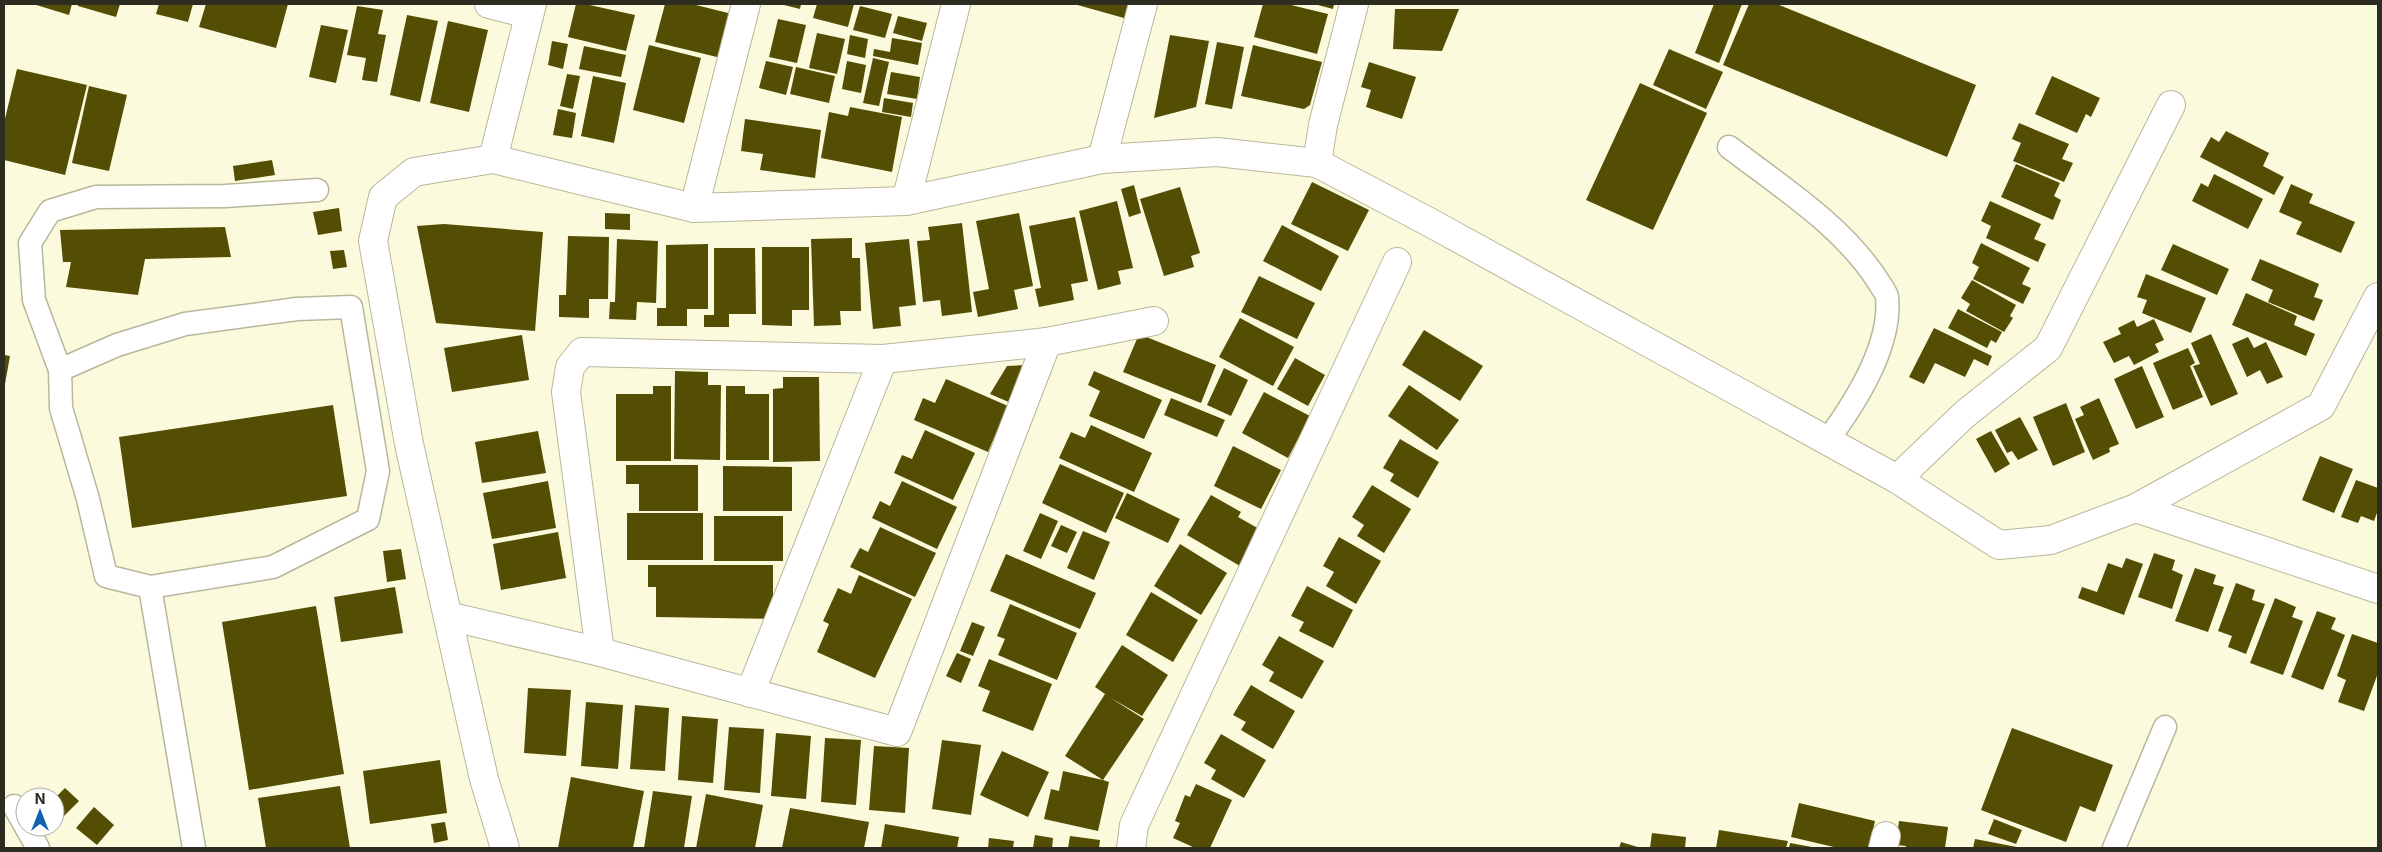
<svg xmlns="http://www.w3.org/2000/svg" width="2382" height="852" font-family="Inter,sans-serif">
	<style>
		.building { fill: #534e03 }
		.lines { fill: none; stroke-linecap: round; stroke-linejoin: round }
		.service-casing { stroke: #b8b79b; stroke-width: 25 }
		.minor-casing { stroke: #b8b79b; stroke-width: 30 }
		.service { stroke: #fff; stroke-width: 22 }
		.minor { stroke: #fff; stroke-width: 28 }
	</style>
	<rect width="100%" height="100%" fill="#fbfadc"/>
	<g class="building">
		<path d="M33,4h39l-3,11z"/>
		<path d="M78,4h42l-4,13 -38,-11z"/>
		<path d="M159,4h34l-5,18 -32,-8z"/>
		<path d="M206,4h82l-12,44 -77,-21z"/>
		<path d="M576,4h9l50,11 -9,36 -58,-14z"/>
		<path d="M665,4h27l40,10 -11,44 -66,-16z"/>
		<path d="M780,4h21l-1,5z"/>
		<path d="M817,4h37l-6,23 -35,-9z"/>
		<path d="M1074,4h61l-4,16z"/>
		<path d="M1263,4h24l41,10 -11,40 -63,-17z"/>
		<path d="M1314,4h20l-1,5z"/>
		<path d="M1714,4h28l-23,59 -24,-10z"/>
		<path d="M1749,4h28l199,81 -29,72 -224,-92z"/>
		<path d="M357,6l26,4 -5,24 8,1 -9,47 -15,-2 4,-22 -19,-3z"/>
		<path d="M860,6l32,8 -7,24 -32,-8z"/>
		<path d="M1395,9h64l-17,42 -49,-2z"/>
		<path d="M407,15l31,6 -18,81 -30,-7z"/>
		<path d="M898,16l29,7 -5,18 -29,-8z"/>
		<path d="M778,19l28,6 -9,38 -28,-6z"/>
		<path d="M448,21l40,9 -19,82 -39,-9z"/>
		<path d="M321,25l27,5 -12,53 -27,-6z"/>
		<path d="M817,33l28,6 -8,35 -28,-6z"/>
		<path d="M850,35l18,4 -3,19 -18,-4z"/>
		<path d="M1170,35l39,6 -13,66 -42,11z"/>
		<path d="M892,38l30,5 -4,22 -45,-9 1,-7 16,3z"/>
		<path d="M552,41l16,3 -5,25 -15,-4z"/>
		<path d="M1217,42l27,5 -12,62 -27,-5z"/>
		<path d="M649,45l52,13 -17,65 -51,-13z"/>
		<path d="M1253,45l69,17 -12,43 -6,4 -63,-13z"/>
		<path d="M584,46l42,9 -5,22 -42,-8z"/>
		<path d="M1669,49l54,23 -17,37 -53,-24z"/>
		<path d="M873,58l16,4 -10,44 -16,-3z"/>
		<path d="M766,61l27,6 -7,28 -27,-7z"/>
		<path d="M847,61l19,4 -5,28 -19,-4z"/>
		<path d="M1369,62l47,15 -14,42 -36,-12 5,-17 -10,-3z"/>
		<path d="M796,67l39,9 -6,27 -39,-9z"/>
		<path d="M17,69l70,16 -22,90 -61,-15v-37z"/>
		<path d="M891,72l29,5 -3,22 -30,-5z"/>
		<path d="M567,74l13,2 -7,33 -13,-3z"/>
		<path d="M593,76l33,7 -12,60 -33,-7z"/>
		<path d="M2052,76l48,22 -9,19 -5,-3 -9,19 -42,-19z"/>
		<path d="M1640,83l67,30 -54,117 -67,-30z"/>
		<path d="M89,86l38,9 -18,76 -37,-8z"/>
		<path d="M884,98l29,5 -2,14 -29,-5z"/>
		<path d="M850,107l52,10 -10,55 -71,-14 8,-46 19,4z"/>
		<path d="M558,109l18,4 -4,25 -19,-3z"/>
		<path d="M745,119l76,11 -6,48 -55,-8 3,-16 -22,-3z"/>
		<path d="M2019,123l50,21 -7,15 11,4 -9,19 -51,-21 8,-18 -9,-4z"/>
		<path d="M2226,131l43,22 -6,13 21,11 -10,18 -74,-38 11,-20 8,5z"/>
		<path d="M272,160l3,15 -40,6 -2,-15z"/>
		<path d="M2016,164l44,19 -6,13 7,4 -8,20 -52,-23z"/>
		<path d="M2214,174l49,25 -15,30 -56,-28 9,-18 7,4z"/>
		<path d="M1312,182l57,28 -21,41 -57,-27z"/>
		<path d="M2291,184l22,10 -4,9 46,19 -14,31 -45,-19 6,-12 -23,-10z"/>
		<path d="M1134,185l7,28 -12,4 -8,-28z"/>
		<path d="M1180,187l20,66 -9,3 3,11 -30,9 -24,-77z"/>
		<path d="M1117,201l16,67 -15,3 3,13 -23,6 -19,-79z"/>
		<path d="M1990,201l51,23 -7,15 12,5 -8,18 -52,-24 5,-12 -10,-5z"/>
		<path d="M339,208l3,23 -24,4 -5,-23z"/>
		<path d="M605,213l25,1v16l-25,-1z"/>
		<path d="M1019,213l14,73 -19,4 4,19 -40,8 -5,-25 16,-3 -13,-68z"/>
		<path d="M1075,217l13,64 -17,3 3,16 -35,7 -4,-18 6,-1 -12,-62z"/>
		<path d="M962,223l10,89 -30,4 -2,-16 -17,2 -6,-61 13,-1 -2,-13z"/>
		<path d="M444,224l99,8 -8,99 -99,-8 -19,-97z"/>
		<path d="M1282,225l57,31 -18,35 -58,-30z"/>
		<path d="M225,227l6,30 -86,2 -7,36 -72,-8 5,-25h-8l-3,-32z"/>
		<path d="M568,236l41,1 -1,62h-19v19l-30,-1v-22h7z"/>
		<path d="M852,238v20h8l1,53h-21l1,14 -27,1 -3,-87z"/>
		<path d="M617,239l41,2 -2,62 -19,-1 -1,18 -27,-1 1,-17h5z"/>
		<path d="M909,239l7,66 -17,2 2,19 -28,3 -8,-86z"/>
		<path d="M1981,243l49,25 -8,16 9,4 -8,16 -50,-25 6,-12 -7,-4z"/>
		<path d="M708,244v65h-21v17h-30v-18h9v-63z"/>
		<path d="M2173,244l56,25 -12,26 -56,-25z"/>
		<path d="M762,247h47v63h-17v16l-30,-1z"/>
		<path d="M714,248h41l1,66h-27v13h-25v-12h10z"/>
		<path d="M344,250l3,17 -14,2 -3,-18z"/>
		<path d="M2260,259l59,25 -5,13 9,3 -9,21 -46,-19 5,-12 -22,-10z"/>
		<path d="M2146,274l60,24 -15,35 -49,-20 5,-13 -10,-3z"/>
		<path d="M1259,276l56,27 -18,36 -56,-27z"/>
		<path d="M1972,280l44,25 -6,11 3,2 -9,14 -38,-21 4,-7 -9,-6z"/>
		<path d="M2246,293l51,23 -3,9 21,9 -9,22 -74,-31z"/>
		<path d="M1958,309l44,23 -6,11 -5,-3 -4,8 -39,-20z"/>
		<path d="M1240,318l54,29 -21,39 -54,-29z"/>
		<path d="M2154,319l10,21 -9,4 4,8 -25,13 -5,-9 -15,7 -11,-21 18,-8 -3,-6 16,-8 3,7z"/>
		<path d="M1934,328l58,28 -4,10 -14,-7 -9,18 -30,-14 -11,21 -15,-7z"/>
		<path d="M1424,330l59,36 -23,35 -58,-36z"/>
		<path d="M1139,334l77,31 -15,38 -78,-31z"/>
		<path d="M2211,334l27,60 -27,12 -18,-40 7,-2 -9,-21z"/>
		<path d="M522,335l7,45 -77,12 -8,-44z"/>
		<path d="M2248,337l6,11 12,-6 17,35 -16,7 -7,-14 -13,7 -15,-33z"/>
		<path d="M2188,348l7,15 -5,3 13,31 -30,13 -20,-47z"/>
		<path d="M4,355l6,1 -5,28h-1z"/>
		<path d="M1295,358l30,17 -17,31 -31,-17z"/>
		<path d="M1025,365l-14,38 -21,-9 17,-28z"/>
		<path d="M2142,366l22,51 -28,12 -22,-50z"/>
		<path d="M1224,368l24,12 -17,36 -24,-11z"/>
		<path d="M675,371l33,1v13h13l-1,75 -46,-1z"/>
		<path d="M1094,371l68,29 -18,39 -55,-23 11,-25 -12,-6z"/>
		<path d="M783,377h36l1,84 -47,1v-73l10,-1z"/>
		<path d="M946,379l62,27 -20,46 -74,-32 9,-22 12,5z"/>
		<path d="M1409,385l50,35 -22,30 -49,-34z"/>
		<path d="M653,386h18v75h-55v-67h37z"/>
		<path d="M726,386h19v8h24v66h-43z"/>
		<path d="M1264,392l46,24 -22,42 -46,-25z"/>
		<path d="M1171,398l54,22 -8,17 -53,-22z"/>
		<path d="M2099,398l20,46 -10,4 1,4 -17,8 -18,-41 9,-4 -4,-8z"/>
		<path d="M2066,403l19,49 -32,14 -20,-49z"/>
		<path d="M333,405l14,91 -215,32 -13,-91z"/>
		<path d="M2020,417l18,33 -20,10 -6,-9 -5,2 -12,-23z"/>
		<path d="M1091,425l61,28 -18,39 -75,-34 12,-26 14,6z"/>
		<path d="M925,430l50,23 -22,47 -59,-27 8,-18 10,4z"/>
		<path d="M538,431l8,42 -64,10 -7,-41z"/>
		<path d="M1991,431l19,33 -15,9 -19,-34z"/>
		<path d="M1400,439l39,23 -21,36 -28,-17 4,-7 -11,-6z"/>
		<path d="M1233,446l48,24 -20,39 -47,-23z"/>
		<path d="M2320,456l33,13 -19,44 -32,-13z"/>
		<path d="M1060,464l64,29 -18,40 -64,-30z"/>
		<path d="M626,465h72v46h-59v-27h-13z"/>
		<path d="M723,466l69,1v44h-69z"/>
		<path d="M2356,480l22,8v22l-4,11 -13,-5 -3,7 -17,-6z"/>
		<path d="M548,481l8,47 -64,11 -9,-46z"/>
		<path d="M902,481l55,26 -20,42 -65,-31 8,-17 10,5z"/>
		<path d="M1372,485l39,24 -27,44 -27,-17 7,-11 -12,-8z"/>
		<path d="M1127,493l53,26 -12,24 -53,-25z"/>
		<path d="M1211,495l30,17 -3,5 23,13 -21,36 -53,-31z"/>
		<rect x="627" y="513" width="76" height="47"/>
		<path d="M1040,513l18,8 -17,38 -18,-8z"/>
		<rect x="714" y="516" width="69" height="45"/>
		<path d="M1061,525l16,7 -10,21 -16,-7z"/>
		<path d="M880,527l56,26 -21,44 -65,-30 10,-19 8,4z"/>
		<path d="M1083,531l27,11 -16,38 -27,-12z"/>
		<path d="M558,532l8,46 -65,12 -8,-46z"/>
		<path d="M1339,537l42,24 -25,43 -30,-18 8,-14 -11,-6z"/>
		<path d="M1180,544l47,29 -26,42 -47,-29z"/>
		<path d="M401,549l5,30 -19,3 -4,-31z"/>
		<path d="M2154,553l21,7 -3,10 11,5 -11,34 -34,-12z"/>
		<path d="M1006,554l90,39 -16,36 -90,-38z"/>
		<path d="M2126,558l17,6 -19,51 -46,-17 4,-11 15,5 11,-29 14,5z"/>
		<path d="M648,565h125v54l-117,-2v-30h-8z"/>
		<path d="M2195,568l21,7 -3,9 11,3 -16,45 -33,-11z"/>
		<path d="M859,575l53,24 -37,79 -58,-26 12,-28 -6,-3 15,-33 13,6z"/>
		<path d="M2236,583l19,7 -3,10 13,4 -19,50 -18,-7 4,-11 -14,-5z"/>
		<path d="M1307,586l46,24 -20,38 -34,-17 5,-9 -13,-6z"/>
		<path d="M395,587l8,46 -62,9 -7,-45z"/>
		<path d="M1151,592l47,28 -25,42 -47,-27z"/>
		<path d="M2275,598l21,9 -4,10 11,4 -20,54 -33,-12z"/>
		<path d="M1010,604l67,29 -20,47 -59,-25 7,-16 -8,-3z"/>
		<path d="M316,606l28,168 -95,16 -27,-168z"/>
		<path d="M2317,611l19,7 -5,11 14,6 -22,55 -32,-13z"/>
		<path d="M972,622l13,5 -12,29 -13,-5z"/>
		<path d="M2352,634l26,9v30l-14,38 -26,-9 8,-22 -9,-4z"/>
		<path d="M1279,636l45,25 -22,38 -33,-18 5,-9 -12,-7z"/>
		<path d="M1122,645l46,30 -26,41 -33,-19 35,22 -41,61 6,2 -11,49 -54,-12 7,-30 8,2 4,-20 40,9 -38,-24 40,-62 -10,-7z"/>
		<path d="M957,653l14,6 -10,24 -15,-7z"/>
		<path d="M989,659l63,25 -19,47 -51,-20 8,-20 -12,-5z"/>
		<path d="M1251,685l44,26 -22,38 -32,-19 5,-8 -13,-7z"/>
		<path d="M528,688l43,2 -5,66 -42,-3z"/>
		<path d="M586,702l37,3 -5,64 -37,-3z"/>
		<path d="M635,705l34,3 -4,63 -35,-2z"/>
		<path d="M682,716l36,3 -5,64 -35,-3z"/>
		<path d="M729,727l35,2 -4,64 -36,-3z"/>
		<path d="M2012,728l101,37 -18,47 -15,-6 -14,36 -85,-32z"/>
		<path d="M776,733l35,3 -5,63 -35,-3z"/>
		<path d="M1221,734l45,26 -22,38 -33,-19 5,-9 -12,-7z"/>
		<path d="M825,738l36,2 -5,65 -35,-3z"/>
		<path d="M942,740l39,5 -10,70 -39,-6z"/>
		<path d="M874,746l35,2 -4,65 -36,-3z"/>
		<path d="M1002,751l47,21 -21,45 -48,-22z"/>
		<path d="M440,760l7,53 -77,11 -7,-53z"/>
		<path d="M571,777l73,14 -11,57h-75z"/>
		<path d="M1196,784l36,16 -22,48h-15l-22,-10 7,-15 -5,-2 10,-26 5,2z"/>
		<path d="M340,786l10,62h-84l-8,-50z"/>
		<path d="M65,788l14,13 -16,16 -8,-7v-12z"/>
		<path d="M653,791l39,5 -8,52h-40z"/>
		<path d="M706,794l57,11 -8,43h-59z"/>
		<path d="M1799,803l76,18 -6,27h-31l-47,-11z"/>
		<path d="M94,807l20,18 -17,20 -21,-17z"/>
		<path d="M790,808l79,14 -5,26h-82z"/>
		<path d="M1994,819l28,11 -6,14 -28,-10z"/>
		<path d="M1899,821l49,6 -3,21h-40l1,-2 -10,-1z"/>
		<path d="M445,822l3,18 -14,3 -3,-19z"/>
		<path d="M885,824l74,13 -2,11h-76z"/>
		<path d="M1719,830l69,11 -2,7h-70z"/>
		<path d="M1652,833l34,4 -1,11h-35z"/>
		<path d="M1035,835l18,3 -1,10h-19z"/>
		<path d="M1070,836l30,4 -1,8h-31z"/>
		<path d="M989,838l25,3 -1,7h-25z"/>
		<path d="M1975,839l42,8 -1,1h-43z"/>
		<path d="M1621,842l20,6h-22z"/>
		<path d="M1790,843l22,4v1h-23z"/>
	</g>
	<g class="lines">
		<g class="service-casing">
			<g id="service">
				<path d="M1729,147c52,40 113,78 149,134 3,5 8,11 9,16 5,49 -32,106 -60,144"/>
				<path d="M351,307l27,164 -10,48 -95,48 -123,20 -44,-11 -18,-77 -27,-91 -1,-38 57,-25 68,-21 112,-15z"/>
				<path d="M60,370l-26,-70 -4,-57 20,-32 46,-14 129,-1 92,-6"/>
				<path d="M150,587l44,261"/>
				<path d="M14,806l11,19"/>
				<path d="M26,827l12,21"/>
				<path d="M2114,848l51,-121"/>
			</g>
		</g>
		<g class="minor-casing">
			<g id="minor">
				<path d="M489,4l40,10"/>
				<path d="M493,159l39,-155"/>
				<path d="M1102,159l41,-155"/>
				<path d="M1317,163l6,-38 31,-121"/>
				<path d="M906,201l50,-197"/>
				<path d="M694,208l52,-204"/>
				<path d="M1897,479l68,-65 83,-66 123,-243"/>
				<path d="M2136,508l242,81"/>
				<path d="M448,616l152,36 297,80 150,-390"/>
				<path d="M600,652l-34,-260 4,-25 12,-15 301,7 164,-17 107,-21"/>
				<path d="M750,693l133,-334"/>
				<path d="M505,848l-21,-69 -75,-335 -36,-203 10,-44 31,-25 79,-13 201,49 212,-7 196,-42 115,-7 100,11 112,59 468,257 102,66 52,-5 85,-32 185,-102 57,-109"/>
				<path d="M1131,848l3,-23 263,-563"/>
				<path d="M1883,848l3,-12"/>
			</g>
		</g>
		<use href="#service" class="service"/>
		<use href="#minor" class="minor"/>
	</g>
	<rect width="2382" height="852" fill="none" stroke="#2c2c20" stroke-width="10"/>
	<g transform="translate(40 812)"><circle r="24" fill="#ffffff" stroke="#ababa6"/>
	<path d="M0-4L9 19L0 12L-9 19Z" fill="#1164b2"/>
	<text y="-8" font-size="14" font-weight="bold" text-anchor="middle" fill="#2c2c20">N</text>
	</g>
</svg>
